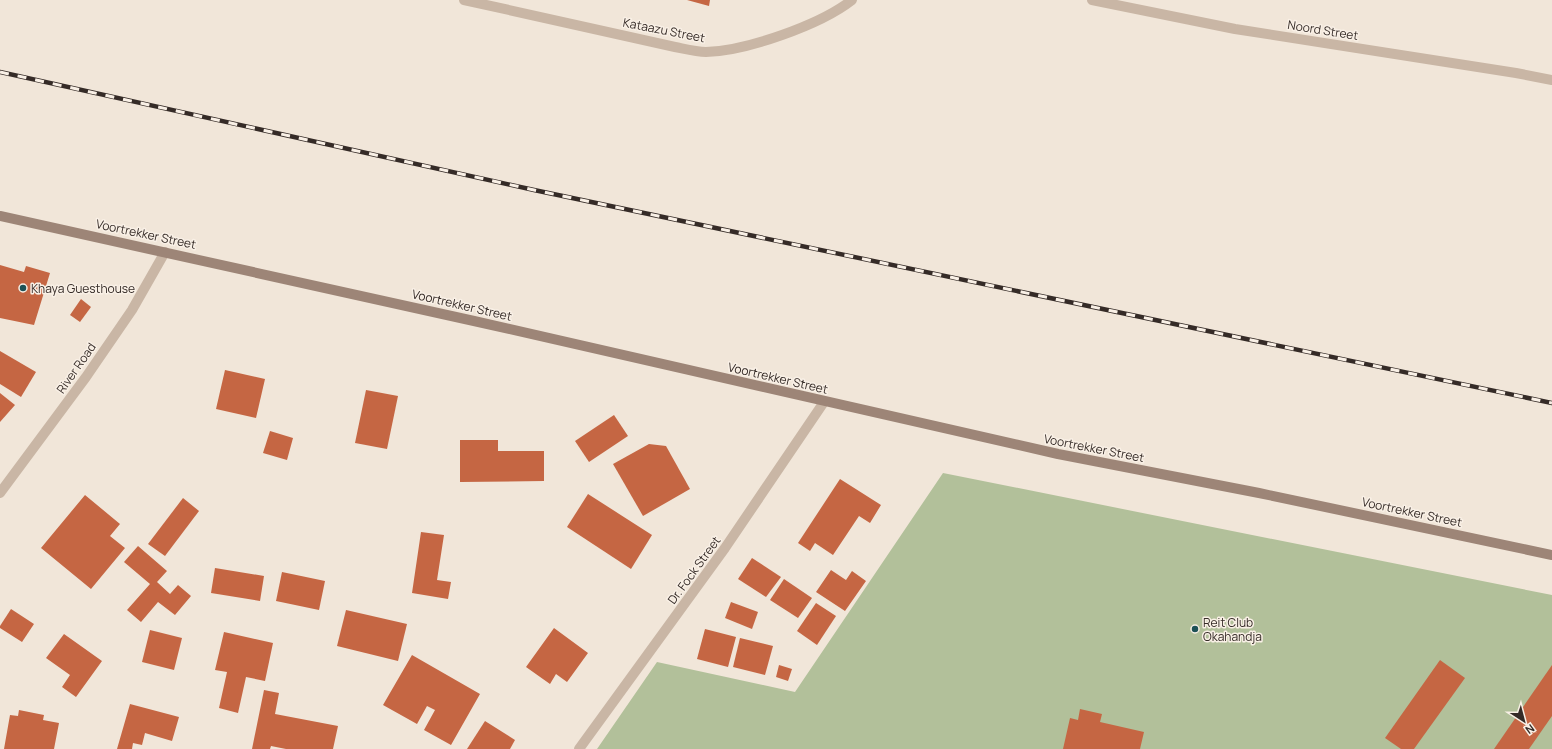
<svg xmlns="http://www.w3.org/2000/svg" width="1552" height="749" font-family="Manrope,sans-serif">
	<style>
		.green { fill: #b2c09a }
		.building { fill: #c56643 }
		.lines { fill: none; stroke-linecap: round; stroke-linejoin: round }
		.street { stroke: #c9b6a5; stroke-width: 10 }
		.secondary { stroke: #9d8577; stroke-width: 10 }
		.rail-casing { stroke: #352b27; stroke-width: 4.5 }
		.rail { stroke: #f9f0e6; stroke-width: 3; stroke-dasharray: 9; stroke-linecap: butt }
		.poi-dot { fill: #1c5156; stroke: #f9f0e6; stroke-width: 1.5 }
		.labels { text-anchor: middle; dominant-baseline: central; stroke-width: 3; stroke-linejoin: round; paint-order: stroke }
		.street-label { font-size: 12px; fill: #352b27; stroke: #f9f0e6 }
		.poi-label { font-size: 12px; fill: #352b27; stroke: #f9f0e6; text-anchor: start }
	</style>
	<rect width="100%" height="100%" fill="#f1e6d9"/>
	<path class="green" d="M943,473l609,122v154h-955l60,-87 138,30z"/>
	<g class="building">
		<path d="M687,0h23l-1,6z"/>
		<path d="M0,265l24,7 2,-6 24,7 -16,52 -34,-7z"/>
		<path d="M81,299l10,8 -11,15 -10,-7z"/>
		<path d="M0,351l36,21 -15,25 -21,-13z"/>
		<path d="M225,370l40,9 -9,39 -40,-9z"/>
		<path d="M366,390l32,6 -11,53 -32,-6z"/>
		<path d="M0,393l15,12 -15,17z"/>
		<path d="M614,415l14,21 -39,26 -14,-21z"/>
		<path d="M270,431l23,7 -6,22 -24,-7z"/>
		<path d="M460,440h38v11h46v30l-84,1z"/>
		<path d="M649,444l17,2 24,43 -47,27 -30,-52z"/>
		<path d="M840,479l41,26 -11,18 -11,-7 -26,39 -18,-12 -5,8 -12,-8z"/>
		<path d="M588,494l64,41 -21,34 -64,-42z"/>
		<path d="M85,495l35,29 -10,12 15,12 -34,41 -50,-41z"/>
		<path d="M183,498l16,13 -34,45 -17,-12z"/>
		<path d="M421,532l23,3 -7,45 14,2 -3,17 -36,-6z"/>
		<path d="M138,546l29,25 -10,11 13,12 8,-9 13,11 -16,19 -17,-13 -17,20 -14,-12 23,-26 -26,-22z"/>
		<path d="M752,558l29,19 -15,20 -28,-18z"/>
		<path d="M215,568l49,8 -4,25 -49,-8z"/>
		<path d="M831,570l15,10 6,-9 14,10 -21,30 -29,-19z"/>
		<path d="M282,572l43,9 -6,29 -43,-9z"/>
		<path d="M784,579l28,19 -14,20 -28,-18z"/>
		<path d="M731,602l27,10 -6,17 -27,-11z"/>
		<path d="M816,603l20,13 -19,29 -20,-14z"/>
		<path d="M11,609l23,15 -12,18 -22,-14v-2z"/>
		<path d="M346,610l61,14 -9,37 -61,-15z"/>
		<path d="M554,628l34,25 -21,29 -11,-8 -6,10 -24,-17z"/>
		<path d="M705,629l31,8 -8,30 -31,-8z"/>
		<path d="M150,630l32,8 -8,32 -32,-8z"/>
		<path d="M224,632l49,11 -8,38 -19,-4 -8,36 -19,-5 8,-36 -12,-2z"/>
		<path d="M64,634l38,27 -26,36 -14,-10 8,-12 -24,-17z"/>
		<path d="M740,638l33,8 -8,29 -32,-8z"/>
		<path d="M412,655l68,39 -29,51 -27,-15 11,-20 -8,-4 -10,18 -34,-19z"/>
		<path d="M1440,660l25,18 -51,71h-13l-16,-11z"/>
		<path d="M779,665l13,4 -4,12 -12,-4z"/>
		<path d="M1552,665v51l-23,33h-35z"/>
		<path d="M264,690l15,3 -4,21 63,12 -5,23h-47l-15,-3 -1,3h-18z"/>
		<path d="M130,704l49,13 -7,24 -27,-8 -3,12 -9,-2 -1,6h-15z"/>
		<path d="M1080,709l22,5 -2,8 44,10 -4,17h-77l7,-31 8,2z"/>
		<path d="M19,710l25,5 -1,5 16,3 -5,26h-50l6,-34 8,1z"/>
		<path d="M485,721l30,19 -5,9h-43z"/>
	</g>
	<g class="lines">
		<g class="street">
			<path d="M464,0l211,47c10,2 21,5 31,5 40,-1 114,-27 146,-52"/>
			<path d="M1092,0l143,29 281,44 36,7"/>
			<path d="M0,493l86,-116 46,-67 33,-58"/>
			<path d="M579,749l146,-201 99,-146"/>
		</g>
		<path class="secondary" d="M0,216l474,105 584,133 201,39 293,62"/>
		<g class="rail-casing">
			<path id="rail" d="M0,72l534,118 1018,213"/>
		</g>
		<use href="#rail" class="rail"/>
	</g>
	<g class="poi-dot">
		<circle cx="23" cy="288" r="4"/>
		<circle cx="1195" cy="629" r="4"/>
	</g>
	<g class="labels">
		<g class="street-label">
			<text transform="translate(664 30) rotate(11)">Kataazu Street</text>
			<text transform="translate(1323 30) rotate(9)">Noord Street</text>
			<text transform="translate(146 234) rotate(12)">Voortrekker Street</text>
			<text transform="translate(462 305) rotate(13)">Voortrekker Street</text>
			<text transform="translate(76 368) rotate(-55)">River Road</text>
			<text transform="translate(778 378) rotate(13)">Voortrekker Street</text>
			<text transform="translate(1094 448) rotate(11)">Voortrekker Street</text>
			<text transform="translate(1412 512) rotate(12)">Voortrekker Street</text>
			<text transform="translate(694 570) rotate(-54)">Dr. Fock Street</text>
		</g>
		<g class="poi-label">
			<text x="31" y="288">Khaya Guesthouse</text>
			<text x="1203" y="622">Reit Club<tspan x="1203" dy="14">Okahandja</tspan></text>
		</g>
	</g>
	<g transform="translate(1524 721) rotate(144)" stroke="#f9f0e6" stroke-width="3" paint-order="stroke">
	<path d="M0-3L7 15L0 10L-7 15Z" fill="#352b27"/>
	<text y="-6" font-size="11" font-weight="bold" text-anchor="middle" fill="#352b27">N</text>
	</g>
</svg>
